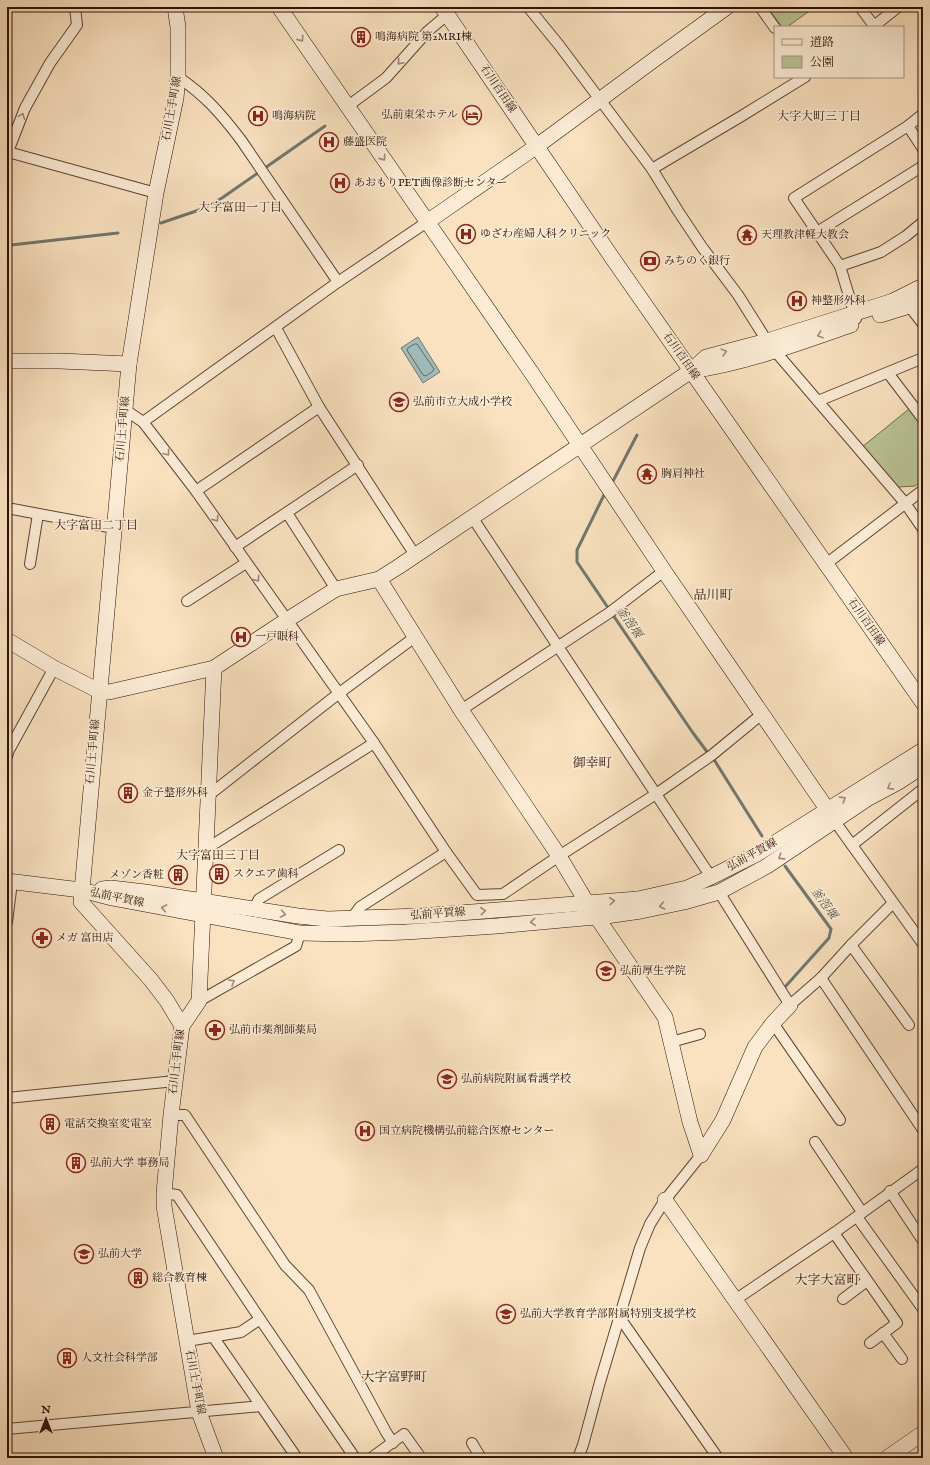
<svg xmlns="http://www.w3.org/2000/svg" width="930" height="1465" font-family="'IM FELL English','Noto Serif JP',serif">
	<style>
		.green { fill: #bac496; stroke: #736a4c }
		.water { fill: #a0bcba; stroke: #727770 }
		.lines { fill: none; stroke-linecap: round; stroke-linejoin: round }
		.shore { stroke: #66665e; stroke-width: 1 }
		.stream { stroke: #727770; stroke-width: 3 }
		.street-casing { stroke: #604432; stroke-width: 12 }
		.secondary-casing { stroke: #2c1002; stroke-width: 16 }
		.street { stroke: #fcecd6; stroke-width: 10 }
		.secondary { stroke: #fcecd6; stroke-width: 15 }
		.oneway { stroke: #9e8977 }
		.labels { text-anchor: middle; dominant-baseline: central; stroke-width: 3.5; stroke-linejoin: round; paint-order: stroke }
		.poi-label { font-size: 11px; fill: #2c1002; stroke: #fcecd6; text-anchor: start }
		.street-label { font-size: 11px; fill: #2c1002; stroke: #fcecd6 }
		.neighbourhood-label { font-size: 12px; fill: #2c1002; stroke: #fcecd6 }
		.water-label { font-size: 12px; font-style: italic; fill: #554c42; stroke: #fcecd6 }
		.quarter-label { font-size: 13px; fill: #2c1002; stroke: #fcecd6 }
	</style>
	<rect width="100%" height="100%" fill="#fae2c0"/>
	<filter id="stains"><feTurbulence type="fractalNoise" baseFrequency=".005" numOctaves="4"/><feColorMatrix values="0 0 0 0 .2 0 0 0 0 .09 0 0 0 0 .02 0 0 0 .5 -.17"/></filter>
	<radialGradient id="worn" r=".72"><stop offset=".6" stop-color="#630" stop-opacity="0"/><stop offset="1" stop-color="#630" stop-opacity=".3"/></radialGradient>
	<g class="green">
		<path d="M767,7h48l-28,20h-5z"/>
		<path d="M909,409l14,18v53l-8,6 -17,1 -36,-40z"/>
	</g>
	<path class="water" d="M418,337l22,35 -17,11 -22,-35z"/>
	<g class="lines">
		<path class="shore" d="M415,344h2l17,25 -1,2 -7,5 -3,-1 -16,-25 1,-2z"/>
		<g class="stream">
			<path d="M161,223l41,-14 20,-11 103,-72"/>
			<path d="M7,248l4,-3 107,-12"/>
			<path d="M612,483l25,-48"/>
			<path d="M604,495l-27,55v12l116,171 15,20"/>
			<path d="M713,758l49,78"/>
			<path d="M785,987l44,-49 2,-9 -46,-63"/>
		</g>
		<g class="street-casing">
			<g id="street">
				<path d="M528,7l31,38 93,124 26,42 24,36 36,48 29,46"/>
				<path d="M760,7l15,21"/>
				<path d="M860,7l14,19 24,-19"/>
				<path d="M178,77c27,18 44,38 63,63l97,142"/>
				<path d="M348,106l38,-28 42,-47 19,-16"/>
				<path d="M908,126l15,23"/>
				<path d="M8,152l148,41"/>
				<path d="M7,154l18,-46 25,-45 27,-38 -2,-18"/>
				<path d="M652,169l88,-52 65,-40"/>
				<path d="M817,232l106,-66"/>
				<path d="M840,266l41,-14 25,-16 17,-14"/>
				<path d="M909,306l14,18"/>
				<path d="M856,319l-16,-53 -46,-68 114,-72 15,-12"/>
				<path d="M276,328l43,79 96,148"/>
				<path d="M775,351l130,152 18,26"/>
				<path d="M888,373l35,46"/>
				<path d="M818,401l105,-43"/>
				<path d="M124,409l19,13 53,69 178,252 72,109 31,43 26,-1 56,-38 97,-62 56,-39 50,-41"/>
				<path d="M143,422l195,-140 89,-60"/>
				<path d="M196,491l123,-84"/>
				<path d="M7,508l107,20"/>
				<path d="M287,513l49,76"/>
				<path d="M472,517l239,360"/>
				<path d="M235,547l123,-82"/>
				<path d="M30,564l8,-50"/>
				<path d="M826,564l97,-74"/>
				<path d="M187,601l59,-38"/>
				<path d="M461,710l148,-97 55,-42"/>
				<path d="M7,756l2,-6 45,-82"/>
				<path d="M209,795l129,-101 77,-57"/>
				<path d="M831,816l92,128"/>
				<path d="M852,845l71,-56"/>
				<path d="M206,849l168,-106"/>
				<path d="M719,892l71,113 31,-27 30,-33 42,-42"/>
				<path d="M254,909l5,-10 80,-49"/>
				<path d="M351,919l9,-12 86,-55"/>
				<path d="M7,922l5,-40"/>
				<path d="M851,945l58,80"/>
				<path d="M821,978l102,152"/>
				<path d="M199,1001l97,-55 4,-13"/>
				<path d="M773,1023l67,97"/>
				<path d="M671,1042l29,-8"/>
				<path d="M7,1098l168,-17"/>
				<path d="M171,1115h14l100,150 24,25 77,142 7,11"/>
				<path d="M815,1142l47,70"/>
				<path d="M890,1191l33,50"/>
				<path d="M164,1193l13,2 83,124 95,139"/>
				<path d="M857,1217l66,92"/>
				<path d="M834,1233l63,90 -27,20"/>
				<path d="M843,1299l24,-18"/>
				<path d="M735,1300l99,-67 89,-64"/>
				<path d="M620,1318l98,140"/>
				<path d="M883,1333l19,26"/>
				<path d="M214,1338l83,120"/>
				<path d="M187,1341l54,-9 19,-13"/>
				<path d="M7,1429l254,-23"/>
				<path d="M472,1443l9,15"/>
				<path d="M371,1458l33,-24 17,24"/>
				<path d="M578,1458l5,-13 17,-63 40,-134 10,-24 15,-24 36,-45"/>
			</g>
		</g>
		<g class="secondary-casing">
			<g id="secondary">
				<path d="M175,7l3,20v50l-2,21 -20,95 -27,171 -48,538 70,78 16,21 15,25 -11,89 -7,78v13l35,206 17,46"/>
				<path d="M279,7l252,365 133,199 163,238"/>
				<path d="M442,7l171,252 310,444"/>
				<path d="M427,222l110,-76 118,-87 72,-52"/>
				<path d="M880,315l29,-9 14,-9"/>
				<path d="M7,361h53l69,3"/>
				<path d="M691,371c55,-8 108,-28 160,-46"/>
				<path d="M379,579l82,131 98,146 28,47 78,114 25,105 11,33"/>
				<path d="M7,640l47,28 45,23 10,1 105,-24 73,-48 49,-31 43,-10 19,-12 293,-196 15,-14 61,-16 126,-40 30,-15"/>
				<path d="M7,881l74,9 31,8 188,35 47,1 59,-2 91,-6 109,-10 35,-5 43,-9 35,-10 48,-26 100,-67 30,-16 26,-17"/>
				<path d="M102,889l9,-1 34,4 153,24 29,3 94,-3 217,-17 49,-11 24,-11 46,-23 166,-104"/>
				<path d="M182,1026l17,-25 15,-333"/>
				<path d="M701,1155l22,-35 32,-73 18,-24 17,-18"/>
				<path d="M665,1200l181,258"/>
				<path d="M887,1458l36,-25"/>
			</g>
		</g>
		<use href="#street" class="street"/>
		<use href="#secondary" class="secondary"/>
	</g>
	<defs><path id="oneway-chevron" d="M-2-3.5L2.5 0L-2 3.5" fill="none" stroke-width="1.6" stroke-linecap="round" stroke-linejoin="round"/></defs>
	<g class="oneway">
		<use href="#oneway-chevron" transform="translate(301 39) rotate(55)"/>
		<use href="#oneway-chevron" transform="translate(400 62) rotate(131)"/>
		<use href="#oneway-chevron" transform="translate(22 116) rotate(-69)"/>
		<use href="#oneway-chevron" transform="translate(383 158) rotate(55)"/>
		<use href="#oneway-chevron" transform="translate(820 335) rotate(161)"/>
		<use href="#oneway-chevron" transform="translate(724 352) rotate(-15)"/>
		<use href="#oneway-chevron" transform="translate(167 453) rotate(53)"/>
		<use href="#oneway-chevron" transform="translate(216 519) rotate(55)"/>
		<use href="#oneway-chevron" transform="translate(257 579) rotate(54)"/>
		<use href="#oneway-chevron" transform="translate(890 787) rotate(151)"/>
		<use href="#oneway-chevron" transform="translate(843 799) rotate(-32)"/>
		<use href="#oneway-chevron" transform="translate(781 857) rotate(147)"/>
		<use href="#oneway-chevron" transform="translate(612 901) rotate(-5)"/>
		<use href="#oneway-chevron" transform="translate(662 906) rotate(169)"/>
		<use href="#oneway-chevron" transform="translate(164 908) rotate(-169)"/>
		<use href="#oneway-chevron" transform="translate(483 911) rotate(-5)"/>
		<use href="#oneway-chevron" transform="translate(283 914) rotate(10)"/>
		<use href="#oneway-chevron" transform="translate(533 922) rotate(175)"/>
		<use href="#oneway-chevron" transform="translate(232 982) rotate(-30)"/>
	</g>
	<defs>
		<g id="building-ring" transform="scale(1)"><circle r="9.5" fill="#fcecd6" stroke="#8f2418" stroke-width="1.5"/><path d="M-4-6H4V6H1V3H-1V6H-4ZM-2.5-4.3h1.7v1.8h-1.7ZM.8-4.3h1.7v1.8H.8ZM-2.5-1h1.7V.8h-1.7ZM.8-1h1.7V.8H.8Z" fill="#8f2418"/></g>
		<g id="hotel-ring" transform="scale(1)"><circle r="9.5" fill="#fcecd6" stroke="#8f2418" stroke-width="1.5"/><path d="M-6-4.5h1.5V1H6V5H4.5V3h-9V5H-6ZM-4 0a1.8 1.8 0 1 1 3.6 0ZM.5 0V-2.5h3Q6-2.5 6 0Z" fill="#8f2418"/></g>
		<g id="hospital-ring" transform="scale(1)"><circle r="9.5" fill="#fcecd6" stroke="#8f2418" stroke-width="1.5"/><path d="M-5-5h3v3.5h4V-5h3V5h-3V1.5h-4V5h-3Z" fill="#8f2418"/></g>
		<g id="temple-ring" transform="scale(1)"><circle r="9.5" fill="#fcecd6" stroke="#8f2418" stroke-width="1.5"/><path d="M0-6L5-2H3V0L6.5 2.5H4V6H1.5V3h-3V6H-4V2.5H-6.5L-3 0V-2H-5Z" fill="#8f2418"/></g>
		<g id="bank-ring" transform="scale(1)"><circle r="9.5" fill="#fcecd6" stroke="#8f2418" stroke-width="1.5"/><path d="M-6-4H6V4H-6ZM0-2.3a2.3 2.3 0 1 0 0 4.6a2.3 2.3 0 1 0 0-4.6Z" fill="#8f2418"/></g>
		<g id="school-ring" transform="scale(1)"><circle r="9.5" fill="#fcecd6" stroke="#8f2418" stroke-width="1.5"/><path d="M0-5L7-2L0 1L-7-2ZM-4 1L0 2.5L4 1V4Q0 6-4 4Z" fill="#8f2418"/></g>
		<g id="pharmacy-ring" transform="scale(1)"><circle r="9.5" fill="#fcecd6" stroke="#8f2418" stroke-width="1.5"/><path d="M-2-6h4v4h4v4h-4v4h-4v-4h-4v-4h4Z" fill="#8f2418"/></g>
		<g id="university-ring" transform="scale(1)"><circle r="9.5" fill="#fcecd6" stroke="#8f2418" stroke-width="1.5"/><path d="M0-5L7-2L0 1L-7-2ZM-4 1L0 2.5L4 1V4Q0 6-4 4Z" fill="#8f2418"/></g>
	</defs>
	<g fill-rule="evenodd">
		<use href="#building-ring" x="361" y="37"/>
		<use href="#hotel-ring" x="472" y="115"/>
		<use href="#hospital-ring" x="258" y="116"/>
		<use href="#hospital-ring" x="329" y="142"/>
		<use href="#hospital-ring" x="340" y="183"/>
		<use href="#hospital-ring" x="466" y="234"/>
		<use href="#temple-ring" x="747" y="235"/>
		<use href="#bank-ring" x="650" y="261"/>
		<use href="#hospital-ring" x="797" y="301"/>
		<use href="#school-ring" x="399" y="402"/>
		<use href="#temple-ring" x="647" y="474"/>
		<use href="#hospital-ring" x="241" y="637"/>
		<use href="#building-ring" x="128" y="793"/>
		<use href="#building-ring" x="219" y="874"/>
		<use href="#building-ring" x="178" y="875"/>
		<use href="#pharmacy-ring" x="42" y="938"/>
		<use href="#school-ring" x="606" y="971"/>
		<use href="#pharmacy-ring" x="215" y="1030"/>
		<use href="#school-ring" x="447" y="1079"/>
		<use href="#building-ring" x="50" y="1124"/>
		<use href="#hospital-ring" x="365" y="1131"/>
		<use href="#building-ring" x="76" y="1163"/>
		<use href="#university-ring" x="84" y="1254"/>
		<use href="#building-ring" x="138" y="1278"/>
		<use href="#school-ring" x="506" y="1314"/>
		<use href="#building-ring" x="67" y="1358"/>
	</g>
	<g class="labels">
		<g class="poi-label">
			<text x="375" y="37">鳴海病院 第2MRI棟</text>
			<text x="458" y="115" text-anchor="end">弘前東栄ホテル</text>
			<text x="272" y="116">鳴海病院</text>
			<text x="343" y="142">藤盛医院</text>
			<text x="354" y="183">あおもりPET画像診断センター</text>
			<text x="480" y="234">ゆざわ産婦人科クリニック</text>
			<text x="761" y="235">天理教津軽大教会</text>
			<text x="664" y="261">みちのく銀行</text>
			<text x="811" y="301">神整形外科</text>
			<text x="413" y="402">弘前市立大成小学校</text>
			<text x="661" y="474">胸肩神社</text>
			<text x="255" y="637">一戸眼科</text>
			<text x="142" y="793">金子整形外科</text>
			<text x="233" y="874">スクエア歯科</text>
			<text x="164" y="875" text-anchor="end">メゾン香粧</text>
			<text x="56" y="938">メガ 富田店</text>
			<text x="620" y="971">弘前厚生学院</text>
			<text x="229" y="1030">弘前市薬剤師薬局</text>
			<text x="461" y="1079">弘前病院附属看護学校</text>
			<text x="64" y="1124">電話交換室変電室</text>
			<text x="379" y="1131">国立病院機構弘前総合医療センター</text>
			<text x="90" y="1163">弘前大学 事務局</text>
			<text x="98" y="1254">弘前大学</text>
			<text x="152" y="1278">総合教育棟</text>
			<text x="520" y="1314">弘前大学教育学部附属特別支援学校</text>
			<text x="81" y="1358">人文社会科学部</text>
		</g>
		<g class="street-label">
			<text transform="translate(498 89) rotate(56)">石川百田線</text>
			<text transform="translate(172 109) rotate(-80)">石川土手町線</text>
			<text transform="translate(681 356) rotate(55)">石川百田線</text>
			<text transform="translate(123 429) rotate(-85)">石川土手町線</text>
			<text transform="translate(866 622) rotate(55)">石川百田線</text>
			<text transform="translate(93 752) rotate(-85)">石川土手町線</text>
			<text transform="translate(752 855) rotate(-29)">弘前平賀線</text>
			<text transform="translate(117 898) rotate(12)">弘前平賀線</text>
			<text transform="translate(438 914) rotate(-4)">弘前平賀線</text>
			<text transform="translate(177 1062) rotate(-83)">石川土手町線</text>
			<text transform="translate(195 1382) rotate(79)">石川土手町線</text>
		</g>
		<g class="neighbourhood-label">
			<text x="819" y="116">大字大町三丁目</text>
			<text x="240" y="207">大字富田一丁目</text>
			<text x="96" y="525">大字富田二丁目</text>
			<text x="218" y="855">大字富田三丁目</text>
		</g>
		<g class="water-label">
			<text transform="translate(629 622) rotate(55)">釜萢堰</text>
			<text transform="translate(824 903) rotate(54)">釜萢堰</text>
		</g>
		<g class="quarter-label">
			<text x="713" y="595">品川町</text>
			<text x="592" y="763">御幸町</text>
			<text x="827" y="1280">大字大富町</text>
			<text x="394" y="1377">大字富野町</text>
		</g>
	</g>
	<rect width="930" height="1465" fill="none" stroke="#fae2c0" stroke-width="24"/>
	<rect x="8" y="8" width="914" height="1449" fill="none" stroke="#2c1002" stroke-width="2"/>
	<rect x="12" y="12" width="906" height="1441" fill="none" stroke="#2c1002"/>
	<rect x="774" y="26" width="130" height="52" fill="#fcecd6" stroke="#a99481"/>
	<rect x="782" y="39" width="20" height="6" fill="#fcecd6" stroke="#a99481"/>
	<text x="810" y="46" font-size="12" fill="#2c1002">道路</text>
	<rect x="782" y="56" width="20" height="12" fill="#bac496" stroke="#a99481"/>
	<text x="810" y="66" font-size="12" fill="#2c1002">公園</text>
	<g transform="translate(46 1419)" stroke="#fcecd6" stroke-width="3" paint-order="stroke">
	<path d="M0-3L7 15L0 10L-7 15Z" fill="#2c1002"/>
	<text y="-6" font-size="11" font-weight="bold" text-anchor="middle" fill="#2c1002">N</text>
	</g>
	<rect width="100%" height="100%" filter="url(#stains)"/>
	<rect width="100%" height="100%" fill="url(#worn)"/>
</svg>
